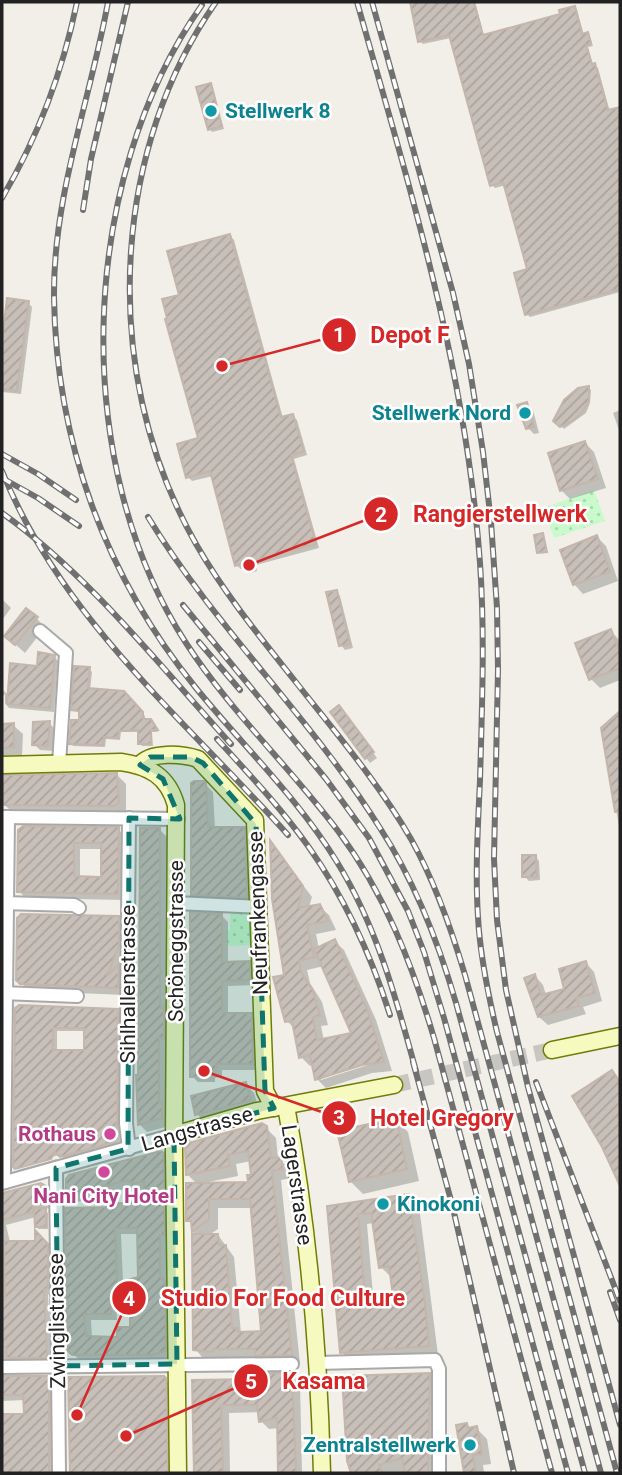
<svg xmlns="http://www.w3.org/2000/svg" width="622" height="1475" font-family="Roboto,sans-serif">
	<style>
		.park { fill: url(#park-dots) }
		.shadow { fill: #0003; fill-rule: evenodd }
		.building { fill: url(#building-hatch); stroke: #c4b6ab; stroke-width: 2; fill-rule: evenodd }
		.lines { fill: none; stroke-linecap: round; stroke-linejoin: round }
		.secondary-tunnel { stroke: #c8c6c1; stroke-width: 16; stroke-dasharray: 16 8; stroke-linecap: butt }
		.street-casing { stroke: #a9a9a9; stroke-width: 16 }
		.secondary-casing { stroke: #707d05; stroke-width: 19 }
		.street { stroke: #fff; stroke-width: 12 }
		.secondary { stroke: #f7fabf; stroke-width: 16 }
		.rail-casing { stroke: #707070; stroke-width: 6 }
		.rail { stroke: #fff; stroke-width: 3.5; stroke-dasharray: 10; stroke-linecap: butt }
		.marked { fill: #0f766e; fill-opacity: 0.2; stroke: #0f766e; stroke-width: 5; stroke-dasharray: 14 9; stroke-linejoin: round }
		.culture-dot { fill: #0f9aa8; stroke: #fff; stroke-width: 2.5 }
		.hotel-dot { fill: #d1479c; stroke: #fff; stroke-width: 2.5 }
		.labels { text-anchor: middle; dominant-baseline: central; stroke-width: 5; stroke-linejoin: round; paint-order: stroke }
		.culture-label { font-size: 21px; font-weight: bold; fill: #0d838f; stroke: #fff; text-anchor: start }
		.street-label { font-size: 21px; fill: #222; stroke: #fff }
		.hotel-label { font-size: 21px; font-weight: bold; fill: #b23c85; stroke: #fff; text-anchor: end }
		.leader { fill: none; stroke: #d62828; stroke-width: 2.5 }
		.callout-dot { fill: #d62828; stroke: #fff; stroke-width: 2.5 }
		.mark-label { font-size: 21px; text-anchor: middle; font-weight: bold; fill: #fff }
		.callout-label { font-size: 23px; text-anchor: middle; font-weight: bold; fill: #d62828; stroke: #fff; stroke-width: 5; stroke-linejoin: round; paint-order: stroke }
	</style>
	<defs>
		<pattern id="park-dots" width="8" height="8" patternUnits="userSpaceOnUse" patternTransform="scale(1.75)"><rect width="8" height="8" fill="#c8facc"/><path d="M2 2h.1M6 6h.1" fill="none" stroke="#acd6af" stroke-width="1.8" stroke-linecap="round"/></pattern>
		<pattern id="building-hatch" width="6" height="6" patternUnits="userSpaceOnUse" patternTransform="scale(1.75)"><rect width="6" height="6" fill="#c7bfb8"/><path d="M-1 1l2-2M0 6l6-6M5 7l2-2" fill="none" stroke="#aba49e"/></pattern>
	</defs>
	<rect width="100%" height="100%" fill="#f2efe9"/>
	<g class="park">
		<path d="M594,490l11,31 -51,17 -11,-30z"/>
		<path d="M230,911l22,1v33l-24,1 -1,-15 3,-1z"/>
	</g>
	<g class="shadow">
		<path d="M411,2h64l9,34 78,-21 12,-8 3,3 7,25 3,-1 3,3 3,9 -5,1 5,18 5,3 12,44 10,-3v183l-90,25 -3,-3 2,-44 -23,-85 -11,3 -3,-3 -41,-147 -28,6 -3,-3z"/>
		<path d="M210,85l14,44 -12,3 -2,-3z"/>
		<path d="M230,236l4,4 49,178 10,-2 4,4 10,35 -13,4 25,89 -63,17 1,6 -6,2 -5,-5 -5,1 -5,-4 -23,-89 -21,5 -4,-4 12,-37 -19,-144z"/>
		<path d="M9,300l19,3 4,4 -11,87 -19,-2v-39z"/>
		<path d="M589,388l2,2 -1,13 -4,10 -22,16 -9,-9z"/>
		<path d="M527,404l6,6 6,23 -5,1 -6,-6z"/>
		<path d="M620,410v23l-7,-20z"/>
		<path d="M585,443l9,9 12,36 -36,11 -9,-9z"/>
		<path d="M597,537l9,9 12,35 -35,13 -9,-10z"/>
		<path d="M336,592l4,4 13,52 -8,2 -4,-5z"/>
		<path d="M2,599l9,9 -9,12z"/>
		<path d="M36,618l9,9 -20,26 -19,-17z"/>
		<path d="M611,631l9,10v39l-20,8 -9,-9z"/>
		<path d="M54,657l4,4 -4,51 -45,-4 -4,-5v-9l-3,3v-8l7,7 30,-29z"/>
		<path d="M89,669l3,3 -2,18 33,3 22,23v5l8,3 5,8h-6l1,14h-11l-2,-3v-11h-19l-1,8 -14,-1 -1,8 -32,-1 -2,-3 9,-21 1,-9 -8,-3z"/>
		<path d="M343,712l34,46 -7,5 -38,-50z"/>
		<path d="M620,714v119l-17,-105z"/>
		<path d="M49,723l6,6 -1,22 -14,-1 -6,-6z"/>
		<path d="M2,725h11l10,9 -1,22 -20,1z"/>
		<path d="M2,776h116l8,8v26l-3,3 -111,-1 -8,-8v-6h-2z"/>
		<path d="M204,783l9,9 2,37h29l7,7 3,68 -54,-2 -7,-8z"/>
		<path d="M118,829l7,7 -1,64 -99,-2 -6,-7v-60zM80,849h22v30l-22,-1z"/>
		<path d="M160,830l8,8 1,288 -22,6 -8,-8 1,-129z"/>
		<path d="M272,844l40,53 -3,10 10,-1 10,9 7,15 -20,4 3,15 15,-8 10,9 32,70 16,51 -20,2 -46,15 -9,-9 -3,-14 -4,1 -9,-9 -6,-28 -8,-8 -1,-45zM324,966l29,68 -29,7 -3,-15 7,-1 -6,-23 -12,-19 -3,-13zM369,1060l2,4 -50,16v-4z"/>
		<path d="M535,856l4,5 1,19 -11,1 -5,-5z"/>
		<path d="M222,916l6,6v41h21l6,6 1,16 -28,1v29h23l6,6 1,49h-36v6l-7,2v4h-17l-6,-6z"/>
		<path d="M118,917l7,8 1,28 -6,14 5,6v22l-96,-4 -11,-12z"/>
		<path d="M586,963l8,9 8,29 -19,6 3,7 -38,11 -9,-8 -4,-41 8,9 3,10 20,-5z"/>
		<path d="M17,1009l100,1 4,5 -1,128 -2,3 -52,14 -7,-5 -43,12zM57,1031h29v21h-29z"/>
		<path d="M612,1072l8,9v101l-16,-35z"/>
		<path d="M245,1083l9,10 5,16 -53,14 -9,-9z"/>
		<path d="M396,1120l12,12 11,49 -56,13 -13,-13z"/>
		<path d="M266,1128l10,10 2,21 12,9 2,10 -11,2 19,184h-33l-7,-6h-38v2l-18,-1 -9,-10 2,-113 -4,-4v-7l-5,-5 9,-36 -10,-10zM251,1161l2,15 -3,8h-46l-1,-1 35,-7 -2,-12zM218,1208h34l11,124 -22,1 -7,-76 -16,-22h-9l9,-6z"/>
		<path d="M160,1153l10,8 1,80h-5v44l5,4 1,68 -12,5 -80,-1 -11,-12 51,-140 26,-4v-16l-6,1 -3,-3h-6l-57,16 -6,-6zM121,1234h18l1,45 -17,4zM116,1302l15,2v25l-12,10 -27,-1 -1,-18h26z"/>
		<path d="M57,1159l-2,4 -34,9 -3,-2z"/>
		<path d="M41,1185l9,8v15l-6,1 4,4v16h-9l-3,-2v-10l-30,8 4,17h26v-7l16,15v42l-4,3 4,65 -50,3v-168z"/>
		<path d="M409,1196l10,10 19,149 -86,8 -10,-11 -13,-145zM374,1223l7,44 10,10 5,28 -22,2 -7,-83z"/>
		<path d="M292,1374l8,9 2,90h-23v-45l-10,1 -8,-8 -1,-9 -31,1 1,60h-34l-2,-92h71z"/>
		<path d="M430,1375l13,13 -2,85h-87z"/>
		<path d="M46,1377l9,9v87h-53v-58l23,1v-16l-23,1v-23z"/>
		<path d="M163,1377l6,7 2,89h-100l-1,-94z"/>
		<path d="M466,1425l4,4 6,-1 11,11 4,25 -8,1 1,8h-18l-8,-47z"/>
	</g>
	<g class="building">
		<path d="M410,2h64l9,33 77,-21 -1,-4 16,-4 7,28 6,-2 3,11 -5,2 6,19 3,-1 13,47 12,-3v182l-95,26 -11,-42 13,-4 -24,-87 -13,4 -41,-151 -31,7z"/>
		<path d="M211,83l11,43 -14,4 -12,-43z"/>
		<path d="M230,234l51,183 12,-3 11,37 -13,4 25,89 -64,17 2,6 -9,2 -1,-6 -9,3 -25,-95 -24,7 -9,-34 21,-6 -33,-119 2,-1 -5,-19 17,-4 -12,-44z"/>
		<path d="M7,298l22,3 -12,90 -15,-2v-49z"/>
		<path d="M589,386v14l-6,11 -9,9 -14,7 -7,-6 11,-21 14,-12z"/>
		<path d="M527,402l7,25 -8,2 -9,-24z"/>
		<path d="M585,441l13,38 -38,12 -12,-38z"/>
		<path d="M543,533l4,19 -10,1 -3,-18z"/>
		<path d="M597,535l13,37 -37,13 -13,-35z"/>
		<path d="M337,590l13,54 -11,2 -13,-54z"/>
		<path d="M26,608l12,9 -23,28 -11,-9z"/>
		<path d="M611,629l9,23v16l-31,12 -14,-37z"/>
		<path d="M38,652l17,3 -5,53 -43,-4 3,-41 27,3z"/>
		<path d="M74,666l16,1 -2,21 36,3 19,21v7h8l7,11h-7v14h-13v-14l-19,1 -1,7 -14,-1 -1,8 -34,-1 2,-24h8v-9l-8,-1z"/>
		<path d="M339,705l35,47 -9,7 -35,-47z"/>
		<path d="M620,711v101h-5l-14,-84z"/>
		<path d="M50,721l-2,25 -16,-1 1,-23z"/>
		<path d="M14,723v24l-12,1v-24z"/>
		<path d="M117,773l2,29 -4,4 -112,-1 -1,-30z"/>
		<path d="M194,781h10l2,2 2,44h37l2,71 -56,-3v-112z"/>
		<path d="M23,826l96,1 -1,67 -101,-2 1,-62zM74,843h27v34l-27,-1z"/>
		<path d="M140,828h20v141l2,3 -2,2v23l1,11h3v31l-5,-1v64h3v16l-24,7 -2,-50h2l1,-72 -3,-3 3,-5z"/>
		<path d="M270,840l33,46 -5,22 22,-4 8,17 -21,4 7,32 -15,4 2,11 12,19 7,25 -7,1 4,23 34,-7 -37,-84 21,-10 32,70 17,53 -22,3 -47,15 -5,-25 -11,3 -7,-37 -7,1 -12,-45 11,-2 -12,-76z"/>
		<path d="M522,855h14l1,22h-15z"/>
		<path d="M190,912l32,2v48l28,-1v19l-28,1v32h30l1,51h-37v6l-7,2v4l-19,1z"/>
		<path d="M21,914l98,2v29l-12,31 12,-12 -1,24 -98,-4 -4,-4 1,-62z"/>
		<path d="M586,961l9,32 -19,5 3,8 -41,11 -14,-39 11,-4 6,21 23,-6 -5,-20z"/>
		<path d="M19,1005l99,4 -1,129 -3,4 -54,15 -5,-5 -4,7 -36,10 -2,-2 2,-159zM53,1028h31v22h-31z"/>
		<path d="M612,1070l8,12v104l-18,-39 -30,-51z"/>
		<path d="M246,1082l5,18 -56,15 -4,-19z"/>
		<path d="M396,1118l11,51 -58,13 -12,-51z"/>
		<path d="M262,1123l5,3 4,32 10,-1 2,12 -11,2 20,184 -37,1v-7h-42v3l-20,-2 -1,-116h26l1,11h7l6,83h6v4l23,-1 -11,-132h-41v20l-17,13 -1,-11h-5v-38l62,-1 -1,-7h4l-3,-24 -20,4 2,11 -44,9 -1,-27 3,-5z"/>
		<path d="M161,1151l3,2 1,82h-5v42l5,4 1,70 -14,4h-80l-5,-5 -2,-142 53,-1v-4h26v-22l-12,3 -2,-3h-7l-57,16v-18l3,-4zM115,1228h22l1,49 -21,6zM110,1296l20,2v29h-13v10l-31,-1 -2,-22h27z"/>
		<path d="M41,1183l5,3v17l-13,4v5l-31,8v-27z"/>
		<path d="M409,1194l16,109 4,43 -89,7 -13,-147zM371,1213l8,55 10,-2 5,38 -28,2 -8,-92z"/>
		<path d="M34,1208h12v19h-11z"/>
		<path d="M35,1230l13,14v43l-4,3 3,65 -2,3h-38l-1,-11h-4v-48h3l-1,-58h31z"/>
		<path d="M263,1373h29l4,100h-18l-1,-55 -18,4 -2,-17h-36l2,68h-29l-2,-93 71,-1z"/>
		<path d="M430,1373l-2,100h-23l-3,-15 -23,7 3,8h-31l-4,-12 -5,-85z"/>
		<path d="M2,1376h45l2,2v95h-47v-59h22l-1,-19h-21z"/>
		<path d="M164,1376l2,2 2,95h-98l-2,-96z"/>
		<path d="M467,1423l1,5 9,-2 5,28 -9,1 3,18h-12l-8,-48z"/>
	</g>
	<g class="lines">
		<path class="secondary-tunnel" d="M394,1085l158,-35"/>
		<g class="street-casing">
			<g id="street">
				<path d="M40,631l26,22 -7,111"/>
				<path d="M2,817l176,2"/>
				<path d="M2,903l72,2 5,3"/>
				<path d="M176,903l83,4"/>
				<path d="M2,993l75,3"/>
				<path d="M129,1149l-3,-26 3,-305"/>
				<path d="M56,1168l3,305"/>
				<path d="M5,1182l-1,-8 4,-357"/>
				<path d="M2,1183l172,-48"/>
				<path d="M317,1363l118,-3 4,9v104"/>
				<path d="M2,1367l290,-3"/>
			</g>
		</g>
		<g class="secondary-casing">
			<g id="secondary">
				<path d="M2,765l119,-3c28,4 47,14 55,43l-2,346 4,322"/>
				<path d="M140,765c10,-14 43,-11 58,-6l57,61 10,271 9,17"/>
				<path d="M552,1050l68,-14"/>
				<path d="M286,1106c22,119 33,246 36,367"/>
				<path d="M174,1135l83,-24 137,-26"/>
			</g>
		</g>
		<use href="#street" class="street"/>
		<use href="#secondary" class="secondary"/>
		<g class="rail-casing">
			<g id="rail">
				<path d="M108,2c-18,99 -55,193 -54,295 2,144 51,279 142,391 47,58 102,110 141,174 40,65 59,136 79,209"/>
				<path d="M216,2c-51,73 -79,160 -85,249 -7,102 15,205 65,293 28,49 64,93 99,137 40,51 83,101 116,158 24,43 40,89 54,136l136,498"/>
				<path d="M357,2c53,187 109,366 123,561 5,72 2,145 0,217 -2,45 -5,91 -2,137 2,39 10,77 19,115l120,441"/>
				<path d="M372,2l81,291 16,71 14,88 8,70 6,86 1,62 -4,189 3,61 9,70 22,97 92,338"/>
				<path d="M202,5c-124,175 -133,458 -16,638 44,68 103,123 152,188 47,63 74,133 96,207l118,435"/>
				<path d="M2,198c36,-61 61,-128 75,-196"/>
				<path d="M83,210l8,-51 37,-157"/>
				<path d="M2,454l36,20 38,26"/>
				<path d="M2,471c59,147 183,249 286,364"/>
				<path d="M2,478l36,20 41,28"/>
				<path d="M2,513c86,61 158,153 229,231"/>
				<path d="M148,517c67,110 163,201 232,311 35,54 58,113 76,175l129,470"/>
				<path d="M183,605l143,174 43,59 39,73 16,41 20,66 124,455"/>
				<path d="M199,642l41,48"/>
				<path d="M217,739c32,35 64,69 91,107 37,52 63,109 82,169"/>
				<path d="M413,1062l39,142 62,269"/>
				<path d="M536,1082l84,219"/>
				<path d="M610,1292l10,28"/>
			</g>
		</g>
		<use href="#rail" class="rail"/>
	</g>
	<path class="marked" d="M150,757h41l12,6 53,61 9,267 9,17 -100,27 3,229 -119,2 -2,-198 72,-19 1,-331 51,1 -17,-40 -23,-14z"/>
	<g class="culture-dot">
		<circle cx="211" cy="111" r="7"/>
		<circle cx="525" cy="413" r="7"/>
		<circle cx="383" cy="1204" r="7"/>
		<circle cx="470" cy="1445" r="7"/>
	</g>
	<g class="hotel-dot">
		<circle cx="110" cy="1134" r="7"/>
		<circle cx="104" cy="1172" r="7"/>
	</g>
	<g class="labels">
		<g class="culture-label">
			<text x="225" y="111">Stellwerk 8</text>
			<text x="511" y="413" text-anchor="end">Stellwerk Nord</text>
			<text x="397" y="1204">Kinokoni</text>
			<text x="456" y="1445" text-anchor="end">Zentralstellwerk</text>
		</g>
		<g class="street-label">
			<text transform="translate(258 913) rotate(-92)">Neufrankengasse</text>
			<text transform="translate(176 941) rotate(-90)">Schöneggstrasse</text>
			<text transform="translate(128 984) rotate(-90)">Sihlhallenstrasse</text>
			<text transform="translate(197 1129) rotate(-16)">Langstrasse</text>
			<text transform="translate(297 1185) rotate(82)">Lagerstrasse</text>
			<text transform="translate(57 1321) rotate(-91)">Zwinglistrasse</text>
		</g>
		<g class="hotel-label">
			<text x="96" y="1134">Rothaus</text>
			<text x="104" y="1196" text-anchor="middle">Nani City Hotel</text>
		</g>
	</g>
	<path class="leader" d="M222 366L339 335M249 565L381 514M204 1071L339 1118M77 1415L129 1298M126 1436L251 1381"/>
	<g class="callout-dot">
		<circle cx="222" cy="366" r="7"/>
		<circle cx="249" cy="565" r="7"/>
		<circle cx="204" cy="1071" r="7"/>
		<circle cx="77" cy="1415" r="7"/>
		<circle cx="126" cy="1436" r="7"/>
		<circle cx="339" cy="335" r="18"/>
		<circle cx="381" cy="514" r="18"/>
		<circle cx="339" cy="1118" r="18"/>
		<circle cx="129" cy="1298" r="18"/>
		<circle cx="251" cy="1381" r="18"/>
	</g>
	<g class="mark-label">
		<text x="339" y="342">1</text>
		<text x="381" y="522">2</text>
		<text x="339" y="1125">3</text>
		<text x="129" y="1306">4</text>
		<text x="251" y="1389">5</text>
	</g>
	<g class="callout-label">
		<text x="410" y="343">Depot F</text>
		<text x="500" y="522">Rangierstellwerk</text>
		<text x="442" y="1126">Hotel Gregory</text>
		<text x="283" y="1306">Studio For Food Culture</text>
		<text x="324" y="1389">Kasama</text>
	</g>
	<rect width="622" height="1475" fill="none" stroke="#222222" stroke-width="7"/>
</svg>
